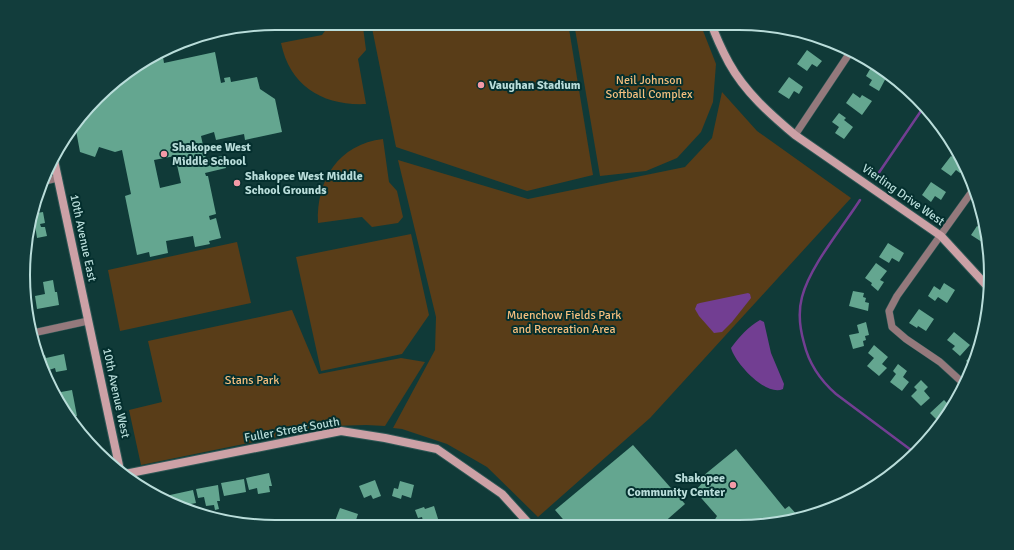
<svg xmlns="http://www.w3.org/2000/svg" width="1014" height="550" font-family="Signika,sans-serif">
	<style>
		.green { fill: #593d18 }
		.water { fill: #723e92 }
		.lines { fill: none; stroke-linecap: round; stroke-linejoin: round }
		.stream { stroke: #723e92; stroke-width: 2.5 }
		.building { fill: #64a690; fill-rule: evenodd }
		.street-casing { stroke: #2e5755; stroke-width: 8 }
		.secondary-casing { stroke: #2e5755; stroke-width: 10 }
		.street { stroke: #94797c; stroke-width: 7 }
		.secondary { stroke: #cca1a6; stroke-width: 8 }
		.poi-dot { fill: #f49aa7; stroke: #042f2e; stroke-width: 1.5 }
		.labels { text-anchor: middle; dominant-baseline: central; stroke-width: 4; stroke-linejoin: round; paint-order: stroke }
		.park-label { font-size: 12px; fill: #f4be7e; stroke: #042f2e }
		.poi-label { font-size: 12px; font-weight: bold; fill: #b9ddda; stroke: #042f2e; text-anchor: start }
		.street-label { font-size: 12px; fill: #b9ddda; stroke: #042f2e }
		.rim { fill: none; stroke: #b9ddda; stroke-width: 2 }
	</style>
	<rect width="100%" height="100%" fill="#103a38"/>
	<g class="green">
		<path d="M336,23h23l4,4 3,23 -8,9 8,45c-42,2 -76,-17 -85,-61l41,-8 8,-11z"/>
		<path d="M371,23h197l25,152 -66,16 -131,-44z"/>
		<path d="M574,23h126l16,41 -3,38 -12,30 -24,26 -31,13 -46,5z"/>
		<path d="M722,92l35,39 94,67 -201,220 -112,99 -51,-50 -40,-23 -45,-15 -9,-1 42,-78 1,-33 -38,-157 130,39 157,-32 27,-29z"/>
		<path d="M383,139l6,43 8,9 6,26 -5,6 -26,4 -10,-10 -44,6c-2,-43 21,-79 65,-84z"/>
		<path d="M411,234l18,81 -27,39 -81,17 -25,-114z"/>
		<path d="M237,242l14,61 -131,28 -12,-61z"/>
		<path d="M292,310l27,64 82,-16 24,4 -40,64 -19,-1 -35,1 -190,39 -12,-55 33,-8 -14,-61z"/>
	</g>
	<g class="water">
		<path d="M748,293l2,1 1,4 -19,24 -10,10 -8,1 -15,-17 -4,-7 2,-5 3,-1z"/>
		<path d="M760,320l4,2 7,31 13,31 -1,5c-17,8 -48,-26 -52,-41 8,-11 17,-21 29,-28z"/>
	</g>
	<g class="lines">
		<g class="stream">
			<path d="M878,174l45,-66"/>
			<path d="M860,200c-18,28 -50,66 -58,97 -4,15 -2,32 2,46 5,21 16,37 32,51l79,59"/>
		</g>
	</g>
	<g class="building">
		<path d="M807,50l15,11 -5,6 -5,-3 -5,7 -10,-7z"/>
		<path d="M215,52l6,31 4,-1 -1,-4 6,-1 1,5 26,-5 3,12 15,10 7,33 -37,8 -1,-6 -28,6 -2,-8 -13,4 5,23 17,-3 3,12 -21,5 1,3h2l8,38 -7,2 1,4 6,-2 5,20 -12,3 1,3 -15,3 -2,-11 -27,5 2,12 -18,4 -1,-5 -12,3 -12,-59 6,-2 -9,-44 -7,2 -16,-5 -4,10 -15,-5 -5,-27 46,-50 28,-14 14,-4 1,6zM175,156l6,27 -21,5 -6,-28z"/>
		<path d="M873,64l14,12 -8,15 -10,-6 3,-5 -6,-4z"/>
		<path d="M789,77l14,10 -4,7 -5,-3 -5,8 -11,-7z"/>
		<path d="M853,93l7,5 2,-3 10,6 -10,14 -16,-12z"/>
		<path d="M839,113l7,5 -2,2 9,7 -9,12 -9,-6 4,-6 -7,-5z"/>
		<path d="M951,156l7,4 5,10 -3,3 -4,-3 -5,6 -10,-7z"/>
		<path d="M931,182l15,10 -5,8 -6,-4 -4,6 -9,-7z"/>
		<path d="M43,212l2,11 -5,1 1,3h4l2,9 -10,2 -2,-13 -5,1 1,-12z"/>
		<path d="M977,226l6,3 1,-1 1,16 -14,-9z"/>
		<path d="M888,243l16,10 -5,9 -7,-4 -3,5 -10,-6z"/>
		<path d="M876,263l11,8 -7,9 4,2 -6,9 -7,-6 1,-2 -7,-5z"/>
		<path d="M53,280l2,12h2l2,13 -22,4 -2,-13 10,-2 -2,-12z"/>
		<path d="M944,283l11,7 -8,13 -9,-6 -3,4 -7,-5 6,-10 6,4z"/>
		<path d="M853,291l11,2 -1,4 3,1 -1,4 4,1 -1,8 -19,-5z"/>
		<path d="M29,296l3,11 -5,1 -2,-11z"/>
		<path d="M919,309l15,10 -8,12 -8,-5 -1,2 -8,-5z"/>
		<path d="M866,322l3,13 -4,1 1,4 -3,1 1,5 -11,3 -4,-14 10,-2 -2,-8z"/>
		<path d="M954,332l16,13 -10,11 -8,-7 3,-3 -8,-6z"/>
		<path d="M874,345l14,12 -6,7 5,4 -8,8 -12,-10 7,-8 -6,-5z"/>
		<path d="M64,354l3,16 -11,2 -1,-4 -6,2v3l-5,2 -5,-19 6,-1 1,3z"/>
		<path d="M973,354l-3,10 -4,-3z"/>
		<path d="M898,364l9,7 -4,6 6,5 -7,9 -12,-9 6,-8 -3,-3z"/>
		<path d="M921,380l7,7 -4,4 6,7 -9,8 -10,-10 6,-6 -3,-3z"/>
		<path d="M72,390l5,26 -6,1 -7,-11 -3,-14z"/>
		<path d="M944,400l7,7 -6,6 2,2 -8,12 -3,-3 2,-3 -8,-8z"/>
		<path d="M89,435l3,11 -6,-5 -3,-4z"/>
		<path d="M633,445l52,59 -24,21 -92,1 -14,-16z"/>
		<path d="M736,449l49,60 4,-3 11,12 -28,7h-55l-3,-4 3,-5 -22,-25 10,-11 -2,-4z"/>
		<path d="M269,473l3,13h-3l1,6 -12,2 -1,-6 -8,2 -3,-12z"/>
		<path d="M244,479l2,13 -22,4 -3,-13z"/>
		<path d="M375,480l6,16 -8,3 -2,-4 -7,3 -5,-12z"/>
		<path d="M400,481l14,4 -3,13 -9,-3 -1,4 -9,-3 2,-8 4,1z"/>
		<path d="M218,485l2,16h-3l2,8 -4,1 -1,-5 -8,1 -2,-9 -6,1 -2,-9z"/>
		<path d="M193,490l3,13 -16,3 -9,-3 -1,-8z"/>
		<path d="M168,496l1,5 -10,-4z"/>
		<path d="M434,506l5,16 -10,3 -2,-6 -4,2 -1,-4 -4,1 -3,-8 9,-3 1,2z"/>
		<path d="M340,508l18,6 -4,12h-5l-14,-5z"/>
	</g>
	<g class="lines">
		<g class="street-casing">
			<g id="street">
				<path d="M795,135l56,-84"/>
				<path d="M45,181l13,-3"/>
				<path d="M33,333l55,-12"/>
				<path d="M963,383l-23,-21 -34,-23 -14,-12 -3,-16 8,-15 76,-106"/>
				<path d="M387,525l1,1"/>
			</g>
		</g>
		<g class="secondary-casing">
			<g id="secondary">
				<path d="M711,23c5,14 11,27 18,40 16,29 41,51 66,72l146,101 46,50"/>
				<path d="M54,160l66,310"/>
				<path d="M125,474l216,-43 44,7 52,11 65,45 29,32"/>
			</g>
		</g>
		<use href="#street" class="street"/>
		<use href="#secondary" class="secondary"/>
	</g>
	<g class="poi-dot">
		<circle cx="481" cy="85" r="4"/>
		<circle cx="164" cy="154" r="4"/>
		<circle cx="237" cy="183" r="4"/>
		<circle cx="733" cy="485" r="4"/>
	</g>
	<g class="labels">
		<g class="park-label">
			<text x="649" y="80">Neil Johnson<tspan x="649" dy="14">Softball Complex</tspan></text>
			<text x="564" y="315">Muenchow Fields Park<tspan x="564" dy="14">and Recreation Area</tspan></text>
			<text x="252" y="380">Stans Park</text>
		</g>
		<g class="poi-label">
			<text x="489" y="85">Vaughan Stadium</text>
			<text x="172" y="147">Shakopee West<tspan x="172" dy="14">Middle School</tspan></text>
			<text x="245" y="176">Shakopee West Middle<tspan x="245" dy="14">School Grounds</tspan></text>
			<text x="725" y="478" text-anchor="end">Shakopee<tspan x="725" dy="14">Community Center</tspan></text>
		</g>
		<g class="street-label">
			<text transform="translate(903 195) rotate(35)">Vierling Drive West</text>
			<text transform="translate(83 238) rotate(78)">10th Avenue East</text>
			<text transform="translate(116 393) rotate(78)">10th Avenue West</text>
			<text transform="translate(292 430) rotate(-10)">Fuller Street South</text>
		</g>
	</g>
	<path d="M0 0H1014V550H0ZM275 30H739A245 245 0 0 1 984 275V275A245 245 0 0 1 739 520H275A245 245 0 0 1 30 275V275A245 245 0 0 1 275 30Z" fill="#123d3c" fill-rule="evenodd"/>
	<path class="rim" d="M275 30H739A245 245 0 0 1 984 275V275A245 245 0 0 1 739 520H275A245 245 0 0 1 30 275V275A245 245 0 0 1 275 30Z"/>
</svg>
